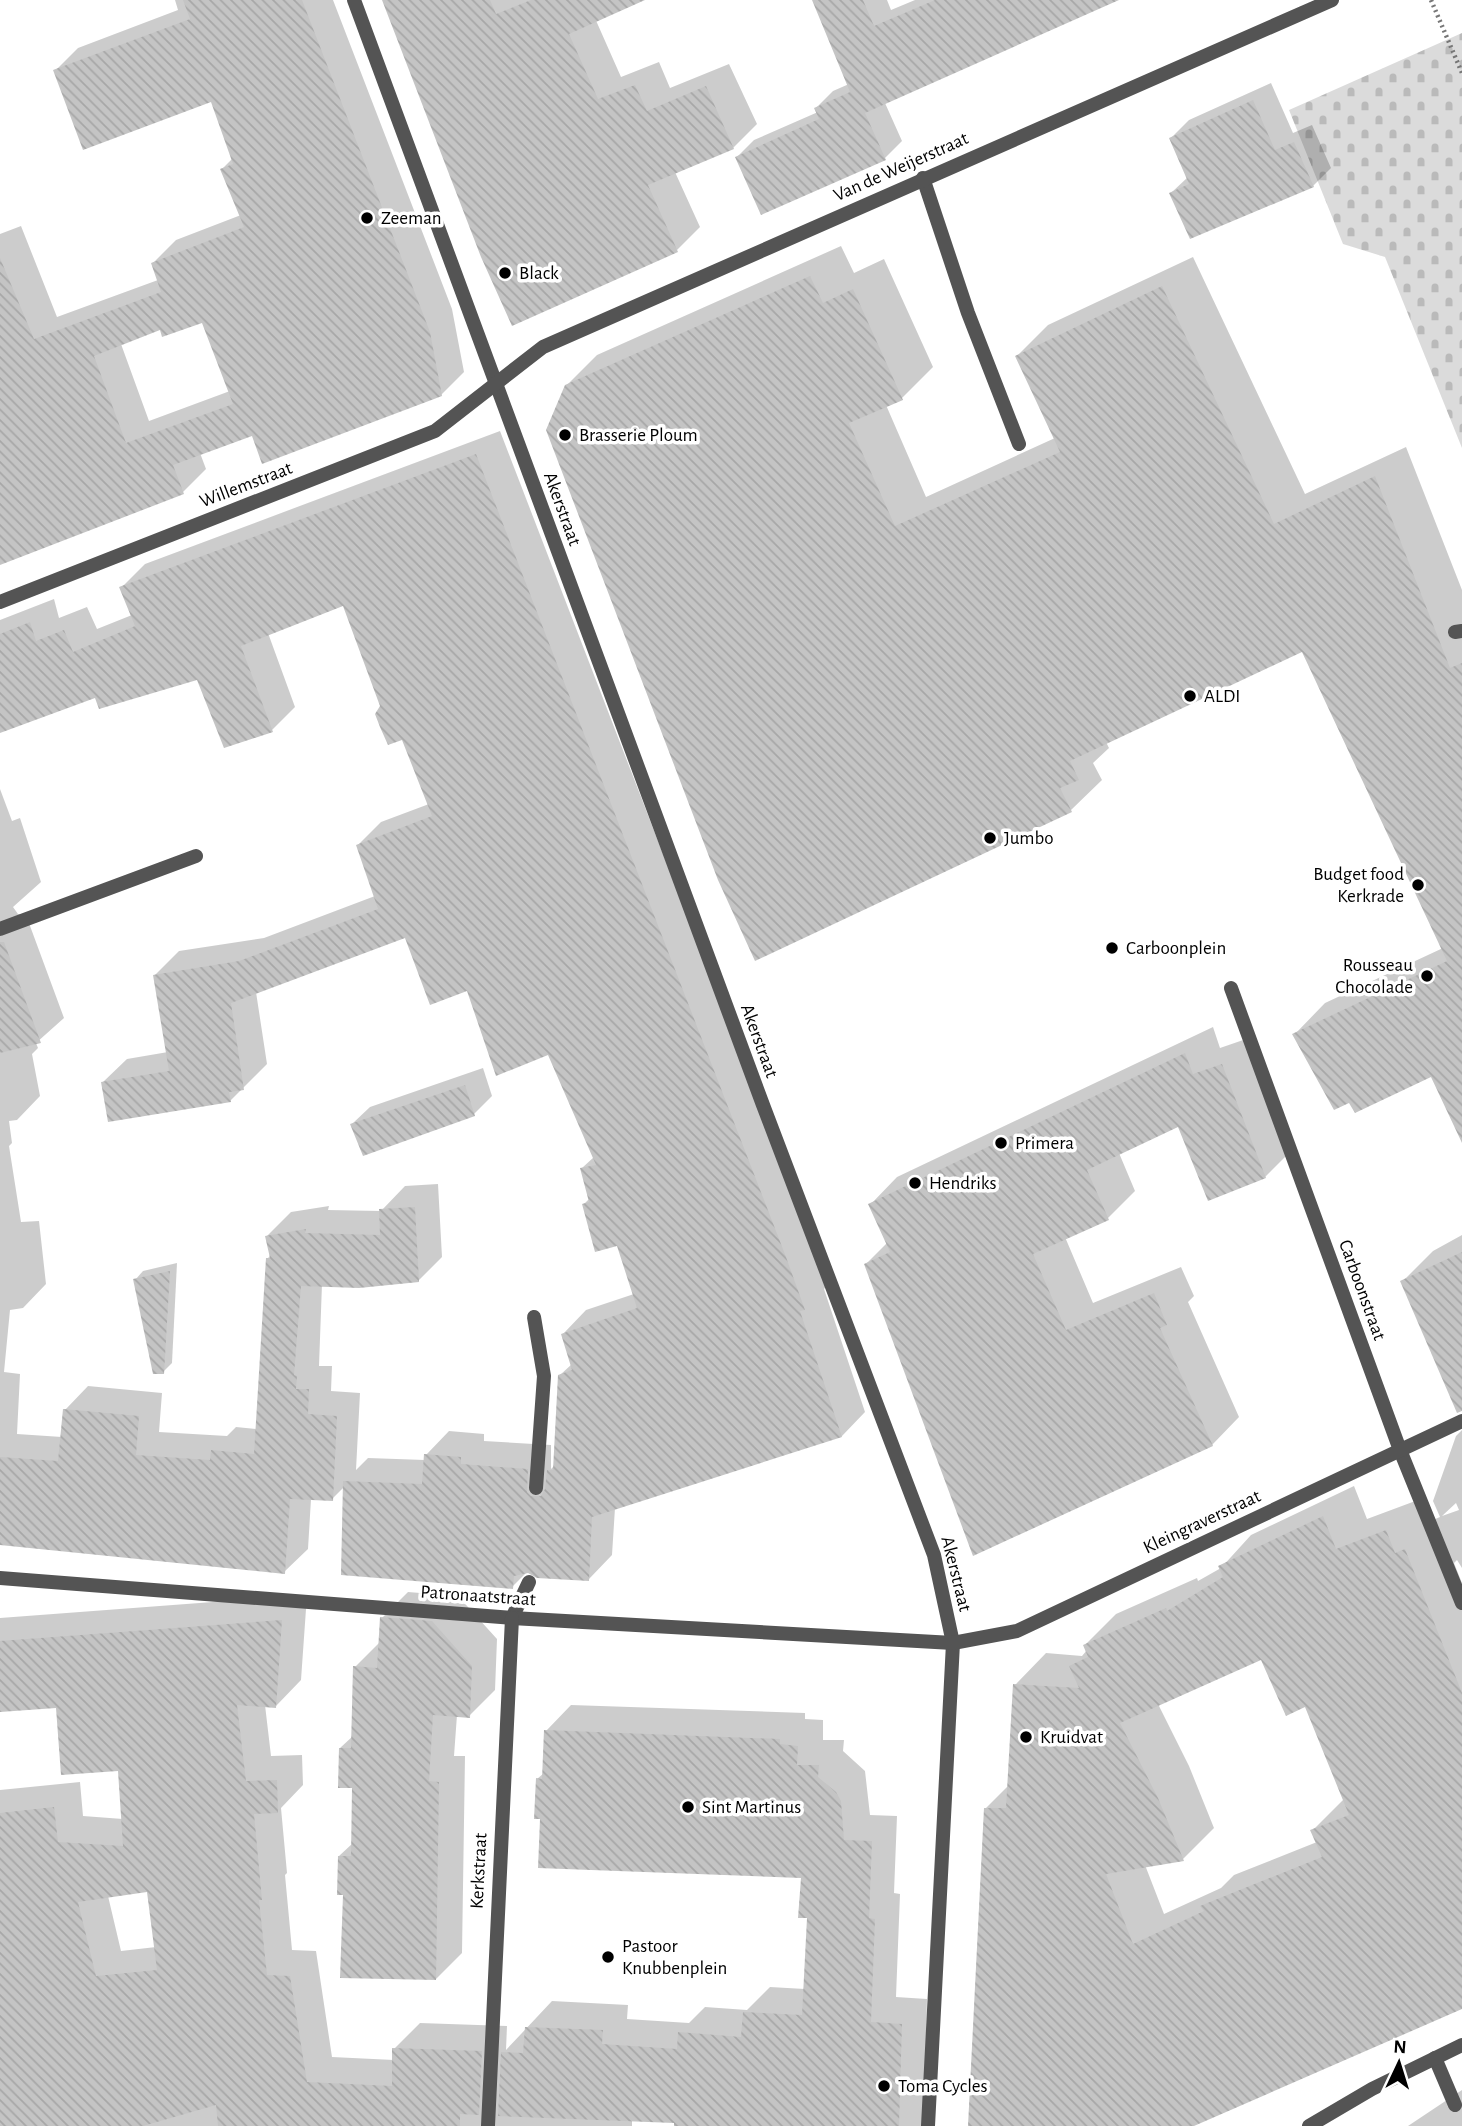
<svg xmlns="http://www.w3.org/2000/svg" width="1462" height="2126" font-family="'Alegreya Sans',sans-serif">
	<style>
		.cemetery { fill: url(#cemetery-stones) }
		.shadow { fill: #0003; fill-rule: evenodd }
		.building { fill: url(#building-back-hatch); fill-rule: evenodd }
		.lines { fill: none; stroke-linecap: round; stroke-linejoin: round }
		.path { stroke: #767676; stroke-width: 4.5; stroke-dasharray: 2 3.5; stroke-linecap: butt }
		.service { stroke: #545454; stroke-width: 14 }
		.minor { stroke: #545454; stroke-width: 14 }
		.tertiary { stroke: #545454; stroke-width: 14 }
		.poi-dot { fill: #000; stroke: #fff; stroke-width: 2.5 }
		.labels { text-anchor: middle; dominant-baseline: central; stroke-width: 7; stroke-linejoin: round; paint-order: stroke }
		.street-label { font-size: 19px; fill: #000; stroke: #fff }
		.poi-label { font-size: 19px; fill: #000; stroke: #fff; text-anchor: start }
	</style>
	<defs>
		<pattern id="cemetery-stones" width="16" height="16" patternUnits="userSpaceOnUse" patternTransform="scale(1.75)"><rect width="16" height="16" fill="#dbdbdb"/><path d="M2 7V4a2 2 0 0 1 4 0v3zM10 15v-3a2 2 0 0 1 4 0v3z" fill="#bababa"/></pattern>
		<pattern id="building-back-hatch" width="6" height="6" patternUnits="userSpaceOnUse" patternTransform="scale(1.75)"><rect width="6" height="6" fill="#c4c4c4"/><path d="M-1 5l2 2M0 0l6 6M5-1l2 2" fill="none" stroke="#a7a7a7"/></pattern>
	</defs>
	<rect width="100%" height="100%" fill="#fff"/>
	<path class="cemetery" d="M1462,33v415l-77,-191 -42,-13 -54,-134z"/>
	<g class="shadow">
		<path d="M175,0h158l119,309 12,63 -23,23 -188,39 -53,19 6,16 -23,23 -183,72v-330l21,-8 36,91 101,-37 -5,-17 23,-23 65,-25 -19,-46 11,-11 -21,-58 -157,-29 23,-23 100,-38zM203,321l27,70 -81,30 -28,-77 40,-16z"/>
		<path d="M384,0h224l-14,16 27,61 38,-15 11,26 59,-24 28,60 -24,24 -58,24 25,55 -23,23z"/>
		<path d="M814,0h73l4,10 24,-10h200l-230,103 17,38 -17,17 -148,-1 17,-17 64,-28 -2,-4 17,-17 16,-7z"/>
		<path d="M1271,83l22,50 19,-8 19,43 -18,18 -142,7 17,-16 -17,-39 18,-18z"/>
		<path d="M841,246l13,27 30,-14 49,108 -31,31 -16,7 40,92 129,-59 -38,-82 31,-31 145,-68 112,237 101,-47 56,143v511l-30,-26 -137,-41 30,-31 118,-55 -140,-298 -197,92 3,6 -16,15 9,17 -31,30 -505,-424 31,-31z"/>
		<path d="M500,431l309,802 19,51 -4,5 41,123 -23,24 -227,72 -3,47 -23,24 -61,-8 -16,16 -168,-100 -12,12h-21l-3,50 -24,23 -284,-28v-755l12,32 8,-3 21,64 -28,25 5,7 8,1 38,103 -28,25 2,5 -6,6 8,42 -23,24 -8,1 3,22 -3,3 12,76 18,-1 7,63 -23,24 -13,2 -6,62 16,2 -3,60 45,3 3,-27 23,-24 74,7 -3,39 68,4 9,-9 21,2 11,-171 3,-3 -4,-19 24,-24 38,-6 -1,4 53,1 24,-25 33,-2 4,73 -24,24 -96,3 -3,82h13l-1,25 29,2 -4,77 12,-12 57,2 1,-5 23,-24 35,3v7l67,4v24l5,-5 4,-89 12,-11 -9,-30 23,-24 48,-16 -16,-50 -34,-40 6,-6 -8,-30 12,-11 -45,-104 -143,-117 -150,56 11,72 -37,37 -127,-19 24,-23 41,-7 -13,-77 24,-24 85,-13 111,-42 -17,-51 23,-23 48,-18 -26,-67 -21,-31 -38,-103 -76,30 27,74 -23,23 -74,-52 -102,18 -96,35v-111l54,-21 5,19 28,-11 10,22 35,-14 -11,-27 24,-24z"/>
		<path d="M1213,1027l7,21 29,-10 44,111 -28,28 -86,-53 -60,29 16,38 -27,27 -43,19 28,66 88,-36 13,29 -6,6 51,115 -27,28 -346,-181 22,-22 -18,-37 27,-28z"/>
		<path d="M483,1068l9,28 -18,18 -122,10 18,-17z"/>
		<path d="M1462,1235v176l-60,-129 31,-31z"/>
		<path d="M177,1263l-5,100 -9,9 -28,-92 8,-9z"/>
		<path d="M1462,1430v138l-5,-8 -3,3 8,20v424l-271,119h-221l16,-318 23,-23 6,-100 31,-32 36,3 5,-6 -2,-5 31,-31 81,-36 1,3 23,-13 30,-33 103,-49 13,33 51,-19 8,23 14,-6 -7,-16 23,-65zM1456,1503l3,7 -17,6zM1262,1657l44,48 38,94 -32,32 5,11 -83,33 -13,13 -57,26 -19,-49 38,-6 31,-31 -25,-62 -31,-62z"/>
		<path d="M408,1592l50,4 39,43 -2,51 -26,26 -12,-1 -3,41h11l-3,197 -26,26 -91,-86 -6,-37 14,-13 1,-56 -14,-39 13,-12 2,-69 25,-25 2,-24z"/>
		<path d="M307,1595l-6,85 -25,26 -11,-1 6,51 31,-1 1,30 -22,23 6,65 -2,2 7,75 24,1 16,106 62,3v-11l26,-26 87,3 -1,24 46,-49 76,4 -1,14 62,4 16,-16 42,3 23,-23 35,2 4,-72 -6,-40 -261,-60 -5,-38 7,-6 2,-42 25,-26 234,8v6l18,1v20h21l-1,11 22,20 5,44 27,1 -3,77 6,1 -4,103 31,2 -3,127h-248v-5l-44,-1v6h-632v-336l80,-8 3,34 40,3 -3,-50 -63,-63 -57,4v-92zM149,1890l7,57 -35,4 -13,-55z"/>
		<path d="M1462,2090v36h-54z"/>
	</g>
	<g class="building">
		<path d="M183,0h119l128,332 12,64 -180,68 -10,-28 -79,29 11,29 -184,71v-307l34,81 127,-47 -10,-29 93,-36 -24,-58 13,-5 -22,-62 -128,48 -30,-80 137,-51zM202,323l31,81 -107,39 -32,-87 66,-26 2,7z"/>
		<path d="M382,0h108l6,14 35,-14h114l-76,34 29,65 37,-14 12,26 59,-25 28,63 -86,36 30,67 -166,74 -31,-69z"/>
		<path d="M812,0h51l11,26 61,-26h184l-254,113 21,47 -125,55 -26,-58 84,-38 -5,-11 36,-16z"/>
		<path d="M1253,100l22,50 19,-8 20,45 -124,52 -21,-46 20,-9 -20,-46z"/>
		<path d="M810,276l13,27 30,-14 50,111 -54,23 46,103 165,-74 -45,-96 147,-70 112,238 101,-48 75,192 12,-5v480l-31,-66 -76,36 -6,-10 -15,7 -42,-76 155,-73 -145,-309 -232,109 9,19 -19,8 12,24 -317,149 -37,-81 -172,-450 19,-45z"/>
		<path d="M476,454l310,803 19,53 -5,1 42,126 -250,80 -3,64 -52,-3 -9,-5 -14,3 -1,13 -172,-14 2,-94 79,3 2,-30 37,3v7l67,5 -1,23 4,4h10l4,-7 2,-19h6l5,-95 14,-5 -11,-36 76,-26 -20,-62 -22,6 -13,-48 7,-2 -9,-34 16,-3 -48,-110 -52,21 -29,-85 -37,14 -25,-67 -174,65 13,87 -15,2 2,10 -123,20 -7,-40 68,-11 -16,-96 86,-14 139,-52 -22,-64 76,-29 -30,-76 -14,5 -8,-18 -5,-13 5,-8 -37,-100 -102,40 32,86 -49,16 -27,-68 -98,29 -4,-11 -95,35v-99l30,-12 6,19 28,-11 9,22 62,-26 -16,-39z"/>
		<path d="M0,942h4l37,101 -41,10z"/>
		<path d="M1185,1053l8,21 29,-10 44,114 -58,23 -30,-74 -91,43 22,50 -76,34 33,76 88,-37 13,32 -7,3 53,118 -240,110 -109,-292 26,-12 -22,-48z"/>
		<path d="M465,1085l10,31 -112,40 -13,-32z"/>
		<path d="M415,1207l4,75 -60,6 -58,-2 -7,89 3,1 -1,13h13l-1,25 29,2 -4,85 -43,-2 -5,75 -285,-29v-88l58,4 5,-52 76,7 -3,39 74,5 1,-10 43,4 12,-196h4l-5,-22 41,-7 -1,4 75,2 -1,-26z"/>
		<path d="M1462,1252v159l-5,2 -57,-132z"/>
		<path d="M170,1271l-6,103h-11l-20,-95z"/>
		<path d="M1323,1516l13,33 50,-19 9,23 10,-4 57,144v316l-268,117h-226l16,-318h22l7,-124 66,4 -10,-22 19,-9 -5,-12 83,-37 1,3 56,-34 -5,-11zM1261,1660l25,56 19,-9 44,108 -39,15 12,27 -122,49 4,5 -71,33 -27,-70 78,-13 -26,-63 -38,-75z"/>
		<path d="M380,1617l52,4 40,45 -2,52 -37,-3 -4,66 10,1 -3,198 -96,-2 3,-83h-6l1,-39h13l1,-68h-14l1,-40h12l2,-82 24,2z"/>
		<path d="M282,1620l-6,88 -39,-3 9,76 31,-1 1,33 -24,1 8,86h-3l8,75 23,1 17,106 85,4v-38l90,3 -3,64 -19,-1v12h-242l-2,-21 -73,21h-143v-313l54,-6 4,35 65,4 -5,-75 -57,4 -5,-67 -56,4v-71zM147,1892l10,78 -61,6 -18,-74z"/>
		<path d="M544,1730l236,9v5l18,2 -1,19h22l-1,12 18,15 5,9 3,39 28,1 -3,77 6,1 -4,103 31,2 -3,102h-225v-3l-176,-7 3,-64 22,1 2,-26 78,3 -1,14 75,5 1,-17 63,5 2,-25 59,3 5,-97h-9l3,-40 -263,-10 2,-49h-6l2,-41 6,1z"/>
	</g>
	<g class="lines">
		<path class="path" d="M1431,0l31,73"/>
		<g class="service">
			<path d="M923,178l45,135 51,131"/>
			<path d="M1455,632l7,-1"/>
			<path d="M0,929l196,-73"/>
			<path d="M534,1317l10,59 -8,112"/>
			<path d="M512,1618l17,-36"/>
			<path d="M1435,2058l20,47"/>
		</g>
		<g class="minor">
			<path d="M354,0l409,1105 171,450 19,88 -25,483"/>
			<path d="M0,602l435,-171 108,-84 789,-347"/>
			<path d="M1231,988l169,462 62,153"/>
			<path d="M0,1578l512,40 441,25 64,-12 445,-210"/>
			<path d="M488,2126l24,-508"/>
		</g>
		<path class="tertiary" d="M1309,2126l63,-37 90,-44"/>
	</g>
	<g class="poi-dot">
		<circle cx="367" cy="218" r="7"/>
		<circle cx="505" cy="273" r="7"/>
		<circle cx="565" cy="435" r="7"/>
		<circle cx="1190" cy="696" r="7"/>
		<circle cx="990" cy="838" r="7"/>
		<circle cx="1418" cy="885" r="7"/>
		<circle cx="1112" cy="948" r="7"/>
		<circle cx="1427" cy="976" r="7"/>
		<circle cx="1001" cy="1143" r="7"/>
		<circle cx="915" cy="1183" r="7"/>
		<circle cx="1026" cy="1737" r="7"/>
		<circle cx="688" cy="1807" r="7"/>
		<circle cx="608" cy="1957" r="7"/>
		<circle cx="884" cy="2086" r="7"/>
	</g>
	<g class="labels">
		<g class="street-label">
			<text transform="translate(901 167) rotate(-24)">Van de Weijerstraat</text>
			<text transform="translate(246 485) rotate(-21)">Willemstraat</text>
			<text transform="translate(562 509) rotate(70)">Akerstraat</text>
			<text transform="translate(759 1041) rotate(70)">Akerstraat</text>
			<text transform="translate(1362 1290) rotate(70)">Carboonstraat</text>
			<text transform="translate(1202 1522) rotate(-25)">Kleingraverstraat</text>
			<text transform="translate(956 1574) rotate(76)">Akerstraat</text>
			<text transform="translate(478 1596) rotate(4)">Patronaatstraat</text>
			<text transform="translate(479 1871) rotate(-87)">Kerkstraat</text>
		</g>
		<g class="poi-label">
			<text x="381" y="218">Zeeman</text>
			<text x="519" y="273">Black</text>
			<text x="579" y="435">Brasserie Ploum</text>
			<text x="1204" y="696">ALDI</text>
			<text x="1004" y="838">Jumbo</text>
			<text x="1404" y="874" text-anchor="end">Budget food<tspan x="1404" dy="22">Kerkrade</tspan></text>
			<text x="1126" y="948">Carboonplein</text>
			<text x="1413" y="965" text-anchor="end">Rousseau<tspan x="1413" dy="22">Chocolade</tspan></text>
			<text x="1015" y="1143">Primera</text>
			<text x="929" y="1183">Hendriks</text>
			<text x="1040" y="1737">Kruidvat</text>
			<text x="702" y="1807">Sint Martinus</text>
			<text x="622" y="1946">Pastoor<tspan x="622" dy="22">Knubbenplein</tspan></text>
			<text x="898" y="2086">Toma Cycles</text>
		</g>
	</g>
	<g transform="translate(1399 2063) rotate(4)" stroke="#ffffff" stroke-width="5" paint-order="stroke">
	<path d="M0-5L12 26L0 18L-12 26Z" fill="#000000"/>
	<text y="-10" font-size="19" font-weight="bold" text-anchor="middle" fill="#000000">N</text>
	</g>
</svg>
